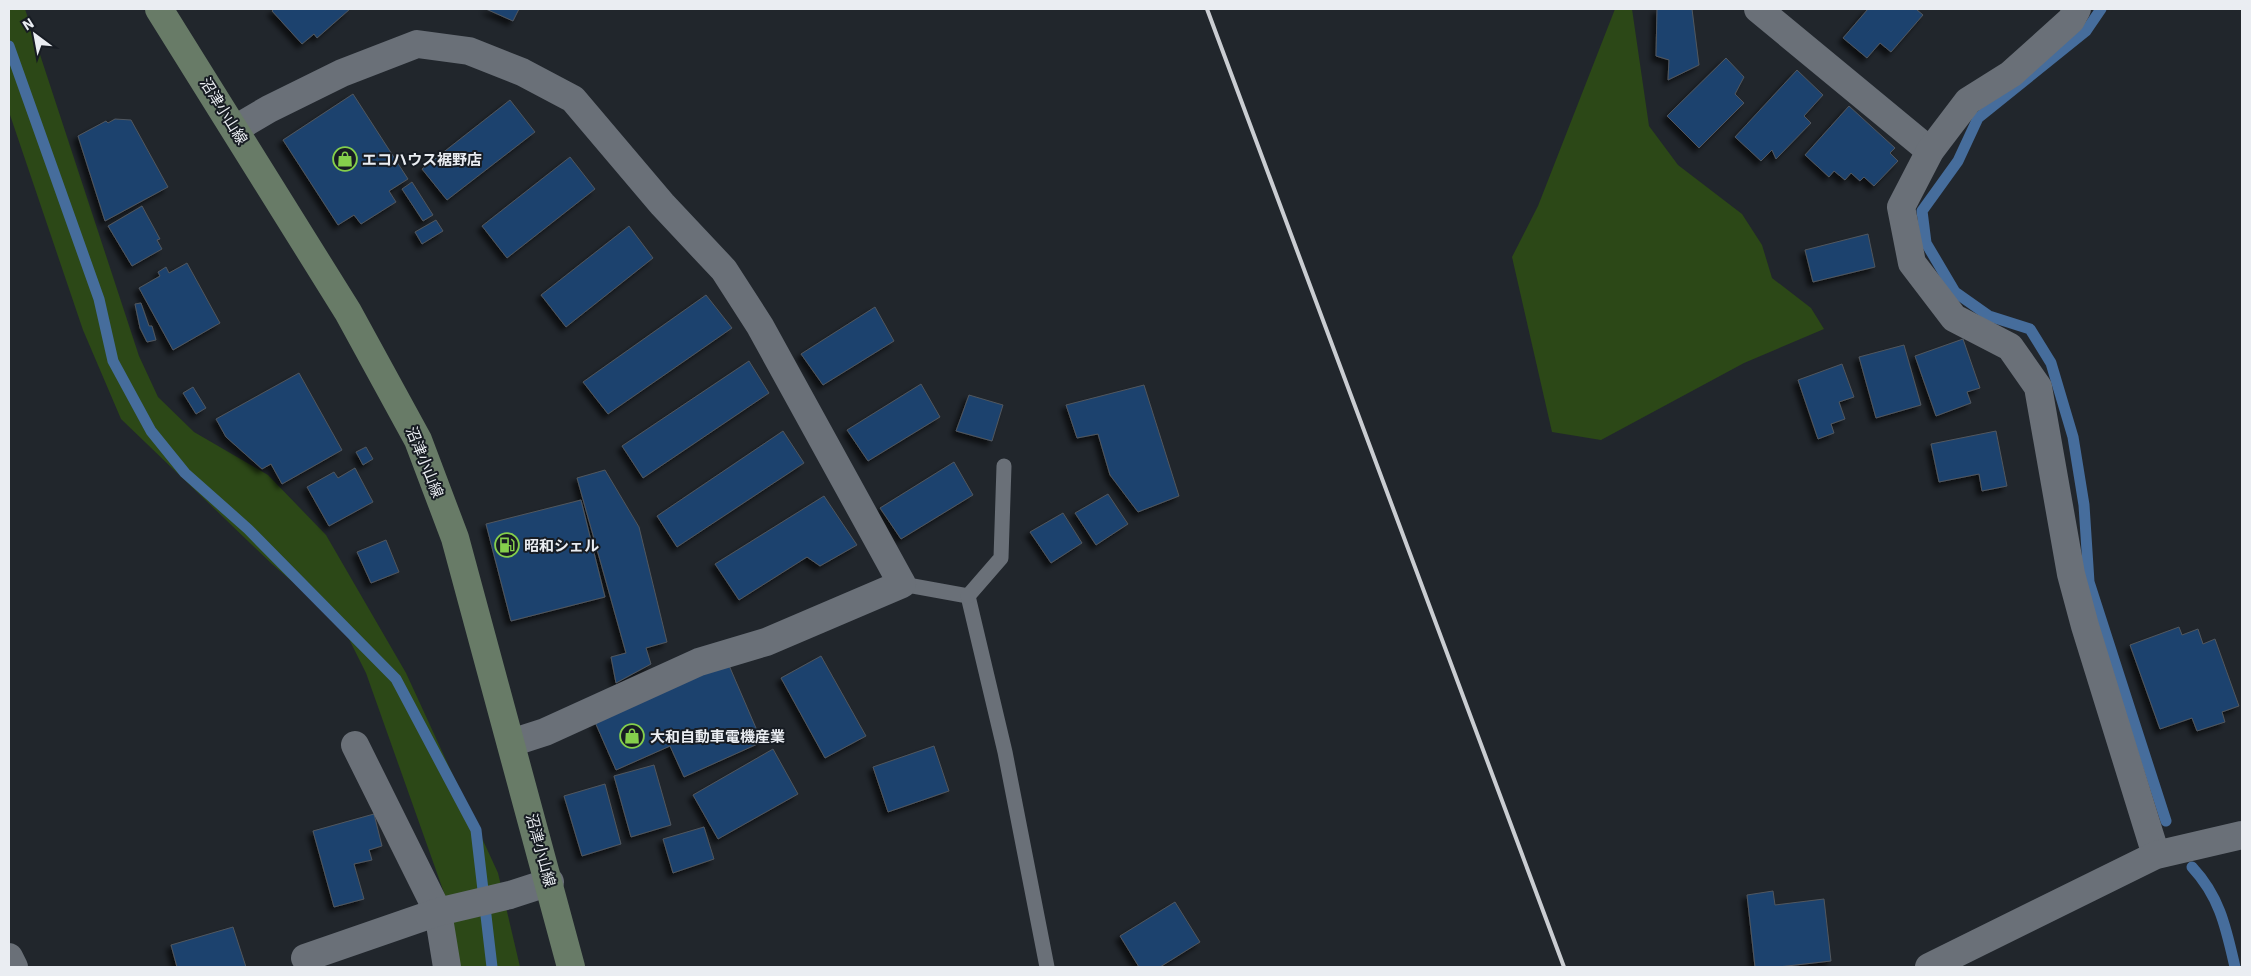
<svg xmlns="http://www.w3.org/2000/svg" width="2251" height="976" font-family="'IBM Plex Sans','Noto Sans JP',sans-serif">
	<style>
		.green { fill: #2c4817 }
		.lines { fill: none; stroke-linecap: round; stroke-linejoin: round }
		.stream { stroke: #466d9c; stroke-width: 11 }
		.building { fill: #1c426e; stroke: #51575f; filter: url(#shadow) }
		.service { stroke: #6a7078; stroke-width: 15 }
		.minor { stroke: #6a7078; stroke-width: 28 }
		.secondary { stroke: #687b67; stroke-width: 28 }
		.rail { stroke: #cacdd2; stroke-width: 4 }
		.labels { text-anchor: middle; dominant-baseline: central; stroke-width: 4; stroke-linejoin: round; paint-order: stroke }
		.street-label { font-size: 15px; fill: #eaedf2; stroke: #171c23 }
		.poi-label { font-size: 15px; font-weight: bold; fill: #eaedf2; stroke: #171c23; text-anchor: start }
	</style>
	<defs>
		<filter id="shadow"><feDropShadow dx="-4.5" dy="4.5" stdDeviation="2.5" flood-color="#0009"/></filter>
	</defs>
	<rect width="100%" height="100%" fill="#21262c"/>
	<g class="green">
		<path d="M9,9h16l114,347 19,41 36,35 74,43 58,60 80,138 92,200 22,94h-60l-12,-63 -82,-231 -24,-48 -70,-61 -151,-145 -38,-89 -74,-218z"/>
		<path d="M1615,9h17l17,117 29,39 64,49 20,31 10,33 39,30 13,21 -80,34 -143,77 -49,-8 -40,-175 26,-51z"/>
	</g>
	<g class="lines">
		<g class="stream">
			<path d="M2101,9l-15,22 -108,87 -20,43 -36,50 4,32 29,49 34,24 41,13 21,34 22,74 11,68 5,77 77,239"/>
			<path d="M9,46l90,253 14,62 38,70 34,42 63,56 148,150 80,151 16,137"/>
			<path d="M2192,867c28,30 34,61 43,100"/>
		</g>
	</g>
	<g class="building">
		<path d="M274,9h76l-33,29 -3,-4 -12,10 -30,-33z"/>
		<path d="M486,9h33l-6,12z"/>
		<path d="M1657,9h35l7,56 -31,15 1,-20 -13,-4z"/>
		<path d="M1868,9h48l7,6 -32,37 -11,-9 -13,15 -24,-20z"/>
		<path d="M1726,58l18,19 -9,17 9,9 -45,45 -32,-32z"/>
		<path d="M1797,70l26,25 -19,21 7,7 -35,36 -4,-9 -11,11 -26,-24z"/>
		<path d="M353,94l55,85 -19,12 7,11 -35,22 -7,-9 -16,10 -55,-85z"/>
		<path d="M510,100l25,32 -88,68 -25,-31z"/>
		<path d="M1849,106l46,42 -5,5 8,8 -24,25 -10,-9 -4,4 -9,-8 -6,7 -11,-9 -5,6 -24,-22z"/>
		<path d="M115,119l16,1 37,67 -63,34 -27,-85 28,-15 2,2z"/>
		<path d="M570,157l25,32 -88,69 -25,-32z"/>
		<path d="M412,182l21,33 -10,6 -21,-32z"/>
		<path d="M142,206l18,33 -3,1 5,9 -30,17 -24,-40z"/>
		<path d="M436,220l7,11 -21,13 -7,-12z"/>
		<path d="M629,226l24,32 -87,69 -25,-32z"/>
		<path d="M1868,234l7,33 -62,15 -8,-32z"/>
		<path d="M187,263l33,60 -47,27 -34,-62 21,-12 -2,-4 8,-5 3,6z"/>
		<path d="M706,295l26,33 -124,86 -25,-32z"/>
		<path d="M141,303l8,23h3l4,14 -9,2 -7,-14 -5,-24z"/>
		<path d="M875,307l19,34 -71,44 -22,-31z"/>
		<path d="M1963,339l17,49 -13,4 4,11 -35,13 -21,-60z"/>
		<path d="M1904,345l17,60 -45,13 -17,-61z"/>
		<path d="M749,361l20,32 -126,85 -21,-32z"/>
		<path d="M1842,364l12,33 -15,5 6,17 -14,5 3,9 -16,6 -20,-59z"/>
		<path d="M299,373l43,77 -60,34 -11,-20 -9,5 -36,-32 -10,-18z"/>
		<path d="M921,384l19,33 -72,44 -21,-31z"/>
		<path d="M1144,385l35,111 -41,16 -28,-37 -12,-41 -21,4 -11,-33z"/>
		<path d="M193,387l13,21 -10,6 -13,-21z"/>
		<path d="M969,395l34,10 -11,36 -36,-10z"/>
		<path d="M783,431l21,32 -127,84 -20,-31z"/>
		<path d="M1996,431l11,55 -25,5 -3,-17 -40,8 -8,-38z"/>
		<path d="M366,447l7,12 -10,6 -7,-13z"/>
		<path d="M954,462l19,33 -72,44 -21,-31z"/>
		<path d="M355,468l18,34 -44,24 -22,-39 27,-15 4,6z"/>
		<path d="M605,470l34,57 28,115 -21,6 5,16 -35,19 -5,-26 15,-4 -49,-175z"/>
		<path d="M1108,494l20,30 -32,21 -21,-32z"/>
		<path d="M824,496l33,49 -37,21 -13,-9 -68,43 -24,-36z"/>
		<path d="M581,500l24,97 -94,24 -25,-97z"/>
		<path d="M1063,513l19,30 -31,20 -21,-31z"/>
		<path d="M386,540l13,32 -28,11 -14,-31z"/>
		<path d="M2179,627l3,8 16,-6 5,15 12,-5 24,67 -17,6 3,10 -28,9 -5,-13 -32,11 -30,-84z"/>
		<path d="M821,656l45,80 -41,22 -44,-80z"/>
		<path d="M728,663l34,79 -78,35 -14,-31 -54,24 -21,-48z"/>
		<path d="M934,746l15,45 -61,21 -15,-45z"/>
		<path d="M773,749l25,45 -80,45 -25,-44z"/>
		<path d="M654,765l17,60 -40,12 -17,-61z"/>
		<path d="M605,784l16,60 -39,12 -18,-60z"/>
		<path d="M374,814l8,32 -13,4 3,10 -18,4 10,35 -30,8 -21,-76z"/>
		<path d="M704,827l10,32 -41,14 -10,-34z"/>
		<path d="M1773,891l2,14 49,-6 7,62 -53,6h-23l-8,-72z"/>
		<path d="M1175,902l25,40 -40,25h-21l-19,-31z"/>
		<path d="M233,927l13,40h-69l-6,-22z"/>
	</g>
	<g class="lines">
		<g class="service">
			<path d="M902,584l66,12 37,156 42,215"/>
			<path d="M968,596l33,-38 3,-92"/>
		</g>
		<g class="minor">
			<path d="M1758,9l172,142"/>
			<path d="M2077,9l-6,11 -60,54 -43,27 -38,50 -29,56 11,56 42,55 56,29 28,40 33,187 14,52 71,229"/>
			<path d="M235,129l34,-20 73,-36 75,-29 52,7 53,21 51,27 89,105 62,66 36,56 142,258 -136,58 -67,20 -154,70 -34,11"/>
			<path d="M355,745l83,167 9,55"/>
			<path d="M9,957l5,10"/>
			<path d="M305,958l133,-46 72,-17 40,-13"/>
			<path d="M1929,967l227,-112 86,-20"/>
		</g>
		<path class="secondary" d="M159,9l189,303 70,128 37,98 116,429"/>
		<path class="rail" d="M1207,9l357,958"/>
	</g>
	<defs>
		<g id="shop-ring" transform="scale(1.25)"><circle r="9.5" fill="#171c23" stroke="#85cf4c" stroke-width="1.5"/><path d="M-5-2.5h2.3a2.7 3.5 0 0 1 5.4 0H5L5.5 6h-11ZM-1.5-2.5h3a1.5 2.3 0 0 0-3 0Z" fill="#85cf4c"/></g>
		<g id="fuel-ring" transform="scale(1.25)"><circle r="9.5" fill="#171c23" stroke="#85cf4c" stroke-width="1.5"/><path d="M-5.5-6h7V0h2V4h1.3V-2.5L3-4.5l.8-.8L6-3V5H2.5V1h-1V6h-7ZM-4.2-4.7v3.2H.2V-4.7Z" fill="#85cf4c"/></g>
	</defs>
	<g fill-rule="evenodd">
		<use href="#shop-ring" x="345" y="159"/>
		<use href="#fuel-ring" x="507" y="545"/>
		<use href="#shop-ring" x="632" y="736"/>
	</g>
	<g class="labels">
		<g class="street-label">
			<text transform="translate(224 111) rotate(58)">沼津小山線</text>
			<text transform="translate(425 462) rotate(68)">沼津小山線</text>
			<text transform="translate(541 850) rotate(75)">沼津小山線</text>
		</g>
		<g class="poi-label">
			<text x="362" y="159">エコハウス裾野店</text>
			<text x="524" y="545">昭和シェル</text>
			<text x="650" y="736">大和自動車電機産業</text>
		</g>
	</g>
	<rect width="2251" height="976" fill="none" stroke="#eaedf2" stroke-width="20"/>
	<g transform="translate(35 35) rotate(328)" stroke="#171c23" stroke-width="4" paint-order="stroke">
	<path d="M0-4L9 19L0 12L-9 19Z" fill="#eaedf2"/>
	<text y="-8" font-size="14" font-weight="bold" text-anchor="middle" fill="#eaedf2">N</text>
	</g>
</svg>
